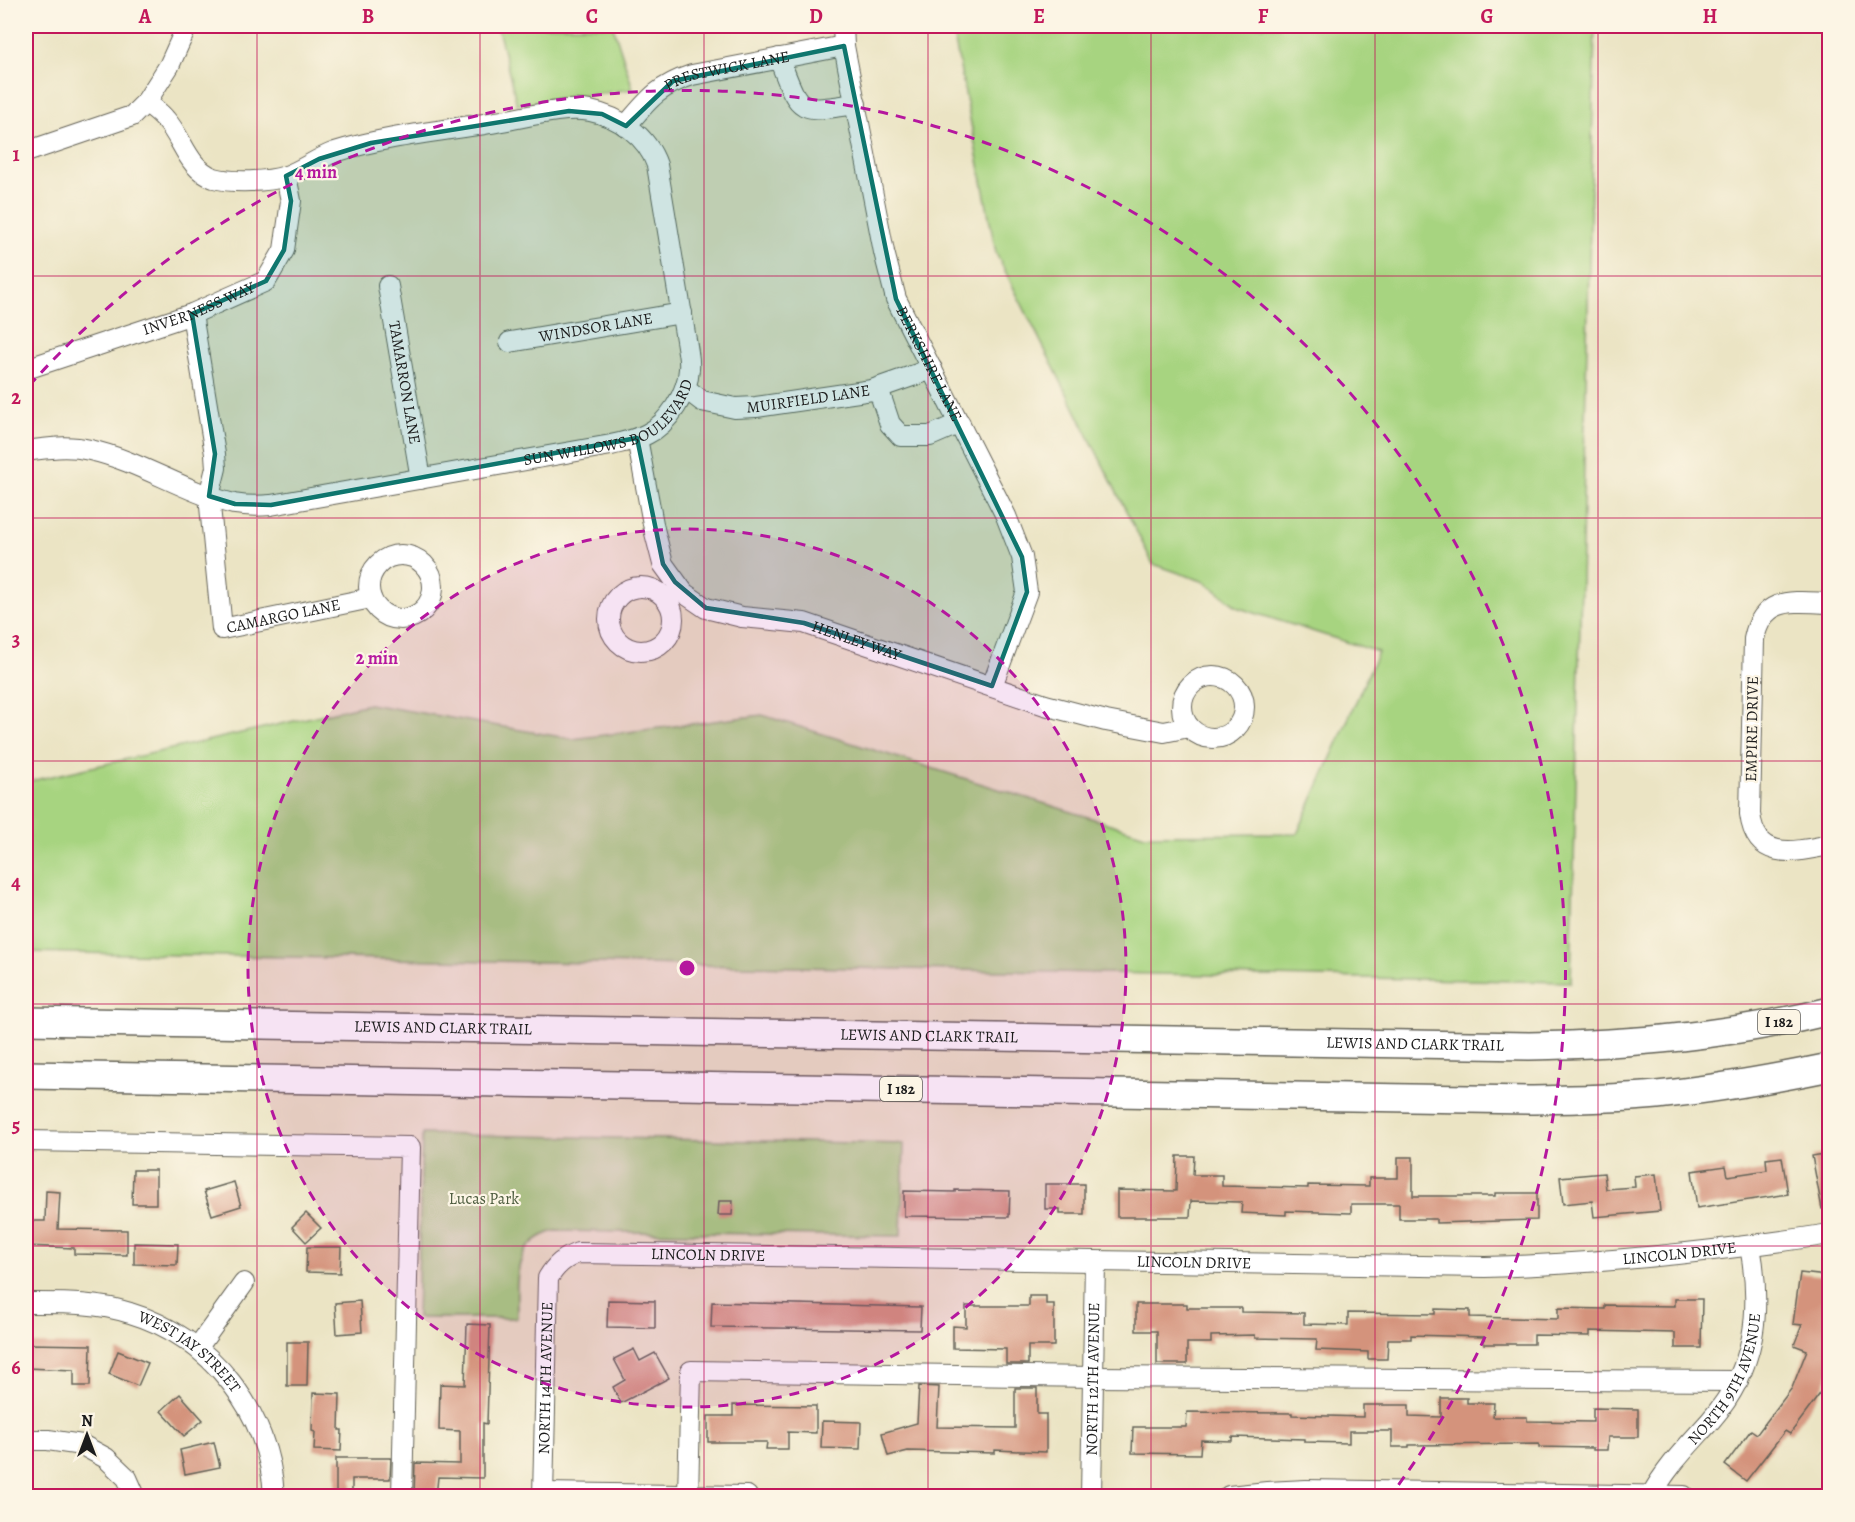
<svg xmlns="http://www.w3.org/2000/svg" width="1855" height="1522" font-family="Alegreya,serif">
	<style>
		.green { fill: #a7d480; stroke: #62784e; stroke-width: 1.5 }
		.building { fill: #d4937b }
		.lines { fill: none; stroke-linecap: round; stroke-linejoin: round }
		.minor-casing { stroke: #646257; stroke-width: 22 }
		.highway-casing { stroke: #646257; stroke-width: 30 }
		.minor { stroke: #fff; stroke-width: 20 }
		.highway { stroke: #fff; stroke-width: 27 }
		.marked { fill: #0f766e; fill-opacity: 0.2; stroke: #0f766e; stroke-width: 4.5; stroke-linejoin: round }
		.grid { fill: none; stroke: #c2185b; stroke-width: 1.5; stroke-opacity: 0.55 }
		.ring { fill: none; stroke: #b5179e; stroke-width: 3; stroke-dasharray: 10 8 }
		.labels { text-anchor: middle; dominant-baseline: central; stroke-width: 4.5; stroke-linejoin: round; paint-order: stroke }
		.shield { fill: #fcf5e5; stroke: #5f5d58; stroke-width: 1.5 }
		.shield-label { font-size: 15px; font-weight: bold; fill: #1c1c1c }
		.street-label { font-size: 16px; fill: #1c1c1c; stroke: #fcf5e5 }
		.park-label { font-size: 16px; fill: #4d5c3f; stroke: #fcf5e5 }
		.centre { fill: #b5179e; stroke: #fcf5e5; stroke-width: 3 }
		.ring-label { font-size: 18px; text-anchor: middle; font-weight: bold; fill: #b5179e; stroke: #fcf5e5; stroke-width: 4.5; stroke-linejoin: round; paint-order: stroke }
		.neatline { fill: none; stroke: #c2185b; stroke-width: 2 }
		.grid-label { font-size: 20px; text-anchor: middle; font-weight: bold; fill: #c2185b }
	</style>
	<rect width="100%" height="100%" fill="#fcf5e5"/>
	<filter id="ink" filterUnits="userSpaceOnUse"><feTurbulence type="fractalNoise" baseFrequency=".0167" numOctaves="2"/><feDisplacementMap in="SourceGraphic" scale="12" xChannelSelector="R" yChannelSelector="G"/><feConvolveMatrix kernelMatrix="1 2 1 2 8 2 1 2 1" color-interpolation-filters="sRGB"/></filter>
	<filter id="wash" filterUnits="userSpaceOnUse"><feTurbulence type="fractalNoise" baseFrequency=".008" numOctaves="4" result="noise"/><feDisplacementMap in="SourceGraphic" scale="24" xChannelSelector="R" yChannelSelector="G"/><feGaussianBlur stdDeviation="1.35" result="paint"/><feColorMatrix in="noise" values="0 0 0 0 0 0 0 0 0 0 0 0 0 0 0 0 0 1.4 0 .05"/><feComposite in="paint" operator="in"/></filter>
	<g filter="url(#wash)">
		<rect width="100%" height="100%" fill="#ebe4c4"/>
		<g class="green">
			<path d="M462,26h151l20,63 -116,16 -19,-76z"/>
			<path d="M952,26h643l-24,956 -1545,-30v-170l343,-78 204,35 189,-24 383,120 152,-1 81,-182 -139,-44 -34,-26 -52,-18 -157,-311z"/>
			<path d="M422,1134l482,10 -3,92 -346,-5c-44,12 -38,50 -38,87h-100z"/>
		</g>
		<g id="blocks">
			<g class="building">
				<path d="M1830,1153v55l-8,1 -10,-53z"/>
				<path d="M1177,1156h17l-1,19h29v11l86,2v-3l61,1v-8h29v-21h15v39h82v-3h42v27l-101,3v-4h-37v-15h-48v9l-65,-2v4l-45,-2 1,-11 -51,-1 -1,16h-73v-27l59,1z"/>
				<path d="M1782,1157l6,37 -91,14 -5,-37 34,-5 2,10 39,-6 -1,-11z"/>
				<path d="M133,1170h23v34h-24z"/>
				<path d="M1604,1173l2,16 29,-2 -1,-11 22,-2 4,37 -66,6 -2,-16 -29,3 -3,-27z"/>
				<path d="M234,1182l7,24 -29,9 -8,-24z"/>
				<path d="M1045,1184h39v30h-24v-5h-15z"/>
				<path d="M955,1190l55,1 -1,26 -105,-1v-25l51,1z"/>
				<path d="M46,1191l14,1 -2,37 69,1v25l-53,-1v-6l-48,-2v-25h19z"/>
				<path d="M719,1201h14l-1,14h-14z"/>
				<path d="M306,1213l15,15 -15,14 -14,-15z"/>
				<path d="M134,1243l44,1 -1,21 -43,-1z"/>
				<path d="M307,1247h34l-1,26 -34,-1z"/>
				<path d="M1800,1273l27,3 -2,19 5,1v74l-11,25 -29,39 -5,-3 -39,50 -21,-16 26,-35 6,4 35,-46 15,-38 -13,-5 8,-20 -9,-1z"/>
				<path d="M1029,1296h17v8h8v42h-26v18h-22v-15l-53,-1v-22l13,1v-21h63z"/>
				<path d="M1675,1299h27l-1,49h-26v-15l-85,-2v5l-56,-1v9h-50v-7l-73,-2v4h-23l-1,20h-19v-7l-52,-2 1,-11 -62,-1v-3l-44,1v7h-24v21h-30v-33h-21v-27h51v4h54v4l63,1v11l44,1v-12l87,1v-5l35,1v7l88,2v-11l47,1v-4l70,1z"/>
				<path d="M608,1300l47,1v27l-48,-1z"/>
				<path d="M360,1301l2,31 -25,2 -2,-31z"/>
				<path d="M712,1302l209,5 -1,23 -209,-3z"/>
				<path d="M467,1324l23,1 -3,99 -4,-1v55l-45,-1 -2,20h-22l1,-34 45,1v-33l-21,-1 1,-46 25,1z"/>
				<path d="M287,1342h21l-1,44h-20z"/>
				<path d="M26,1344l65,1 -1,41h-16v-16l-48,-2z"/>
				<path d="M634,1349l6,12 15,-8 14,25 -48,25 -8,-16 12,-7 -11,-21z"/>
				<path d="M118,1351l30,12 -10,23 -29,-12z"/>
				<path d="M919,1386l20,1 -2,40 78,1v-40h22v26h9v38l-51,-2v3l-87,-2 -20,5 -6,-23 35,-10z"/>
				<path d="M313,1393l27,1 -1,36h3l-1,21 -27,-1 1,-18 -3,-1z"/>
				<path d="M180,1394l23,26 -19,16 -23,-25z"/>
				<path d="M1441,1398h26v5h27l-1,14h34v4l66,1v-14l45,1v28h-30l-1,13h-14v-2l-54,-1v-3l-130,1v2h-17v-16h-43v12l-45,-1v-3l-72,-2v4l-31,-1 -1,14 -68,-1 1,-26h53l1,-15 105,1v2l71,2v-12h46v11l32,1z"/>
				<path d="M733,1405l83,1v27l-28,-1v17h-22l1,-7h-59v-26h25z"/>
				<path d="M822,1421l39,1 -1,27 -39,-1z"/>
				<path d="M214,1442l6,25 -35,7 -5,-24z"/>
				<path d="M336,1458h55l-1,21h-38v18h-16z"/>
			</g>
		</g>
	</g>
	<g filter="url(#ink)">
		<use href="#blocks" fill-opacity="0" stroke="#646257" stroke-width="1.5"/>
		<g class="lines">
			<g class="minor-casing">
				<g id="minor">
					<path id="s1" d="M843,26l1,20 40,206 12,47 110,217 16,41 5,35 -35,94"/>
					<path d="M779,58c21,55 18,55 77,46"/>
					<path id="s2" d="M626,126c22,-26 32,-40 66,-51l152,-29"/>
					<path d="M26,152l106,-36 14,-14 23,-36 18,-40"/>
					<path id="s3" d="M388,286l33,193"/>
					<path id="s4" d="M192,314l23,140 1,14 -7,28 13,133 149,-31"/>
					<path id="s5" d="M510,342l172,-29"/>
					<path id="s6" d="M26,369l166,-55 74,-33 18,-31 7,-49 -5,-25"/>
					<path id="s7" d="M685,388l17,13 33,7 21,-1 116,-17 60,-21"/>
					<path d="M878,388l12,36 11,12h29l30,-13"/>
					<path id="s8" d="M637,438l17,91 9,35 21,29 22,15 36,9 62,6 241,82 61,16 58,11 25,-5"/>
					<path id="s9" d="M26,451c21,-3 42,-6 64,-1 50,11 94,42 144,54 12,2 25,2 37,1l340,-60c12,-3 25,-5 36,-11 21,-10 41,-41 42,-65 1,-8 -1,-16 -2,-23l-30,-181c-10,-29 -37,-48 -67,-54 -27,-5 -67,7 -94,11 -53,9 -110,14 -161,30 -17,6 -32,18 -49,24 -18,6 -54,7 -72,2 -26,-9 -31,-39 -48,-58 -5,-7 -13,-12 -20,-18"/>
					<circle cx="401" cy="587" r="32"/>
					<circle cx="641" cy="619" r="32"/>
					<path d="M1830,603c-36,-1 -67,-8 -76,36l-4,175c6,48 44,38 80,31"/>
					<circle cx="1213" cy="707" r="31"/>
					<path d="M26,1141l384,6 -8,349"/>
					<path id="s10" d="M26,1303c35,0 71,-1 104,10 81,24 140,100 144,183"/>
					<path d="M198,1347l46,-64"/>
					<path d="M26,1440h22l34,5 24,13 21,20 8,18"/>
					<path d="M543,1493l204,3"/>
					<path id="s11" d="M543,1496l5,-218c8,-13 16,-20 30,-25l907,14c118,-3 228,-15 345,-33"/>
					<path d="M688,1496l3,-125 402,6 645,4"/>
					<path id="s12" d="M1091,1496l4,-235"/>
					<path d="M1229,1496l38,-4 39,-2 378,6"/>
					<path id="s13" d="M1651,1496c16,-30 38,-51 60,-76 45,-52 51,-109 39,-174"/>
				</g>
			</g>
			<g class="highway-casing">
				<g id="highway">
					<path id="s14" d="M26,1021l1503,25c105,-2 198,-10 301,-35"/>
					<path d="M26,1075l1502,25c43,-1 86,-1 129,-5 58,-6 115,-16 173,-28"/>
				</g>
			</g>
			<use href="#minor" class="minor"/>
			<use href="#highway" class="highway"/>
		</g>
	</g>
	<path class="marked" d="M844,46l52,253 126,258 5,35 -35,94 -188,-63 -98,-15 -31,-26 -12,-18 -26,-126 -366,67 -36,-1 -26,-8 6,-42 -23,-140 74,-33 18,-31 7,-49 -5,-25 33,-17 52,-16 198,-32 33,3 24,12 47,-45z"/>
	<path class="grid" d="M257,26v1470M480,26v1470M704,26v1470M928,26v1470M1151,26v1470M1375,26v1470M1598,26v1470M26,276h1804M26,518h1804M26,761h1804M26,1004h1804M26,1246h1804"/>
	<circle cx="687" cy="968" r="439" fill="#b5179e" fill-opacity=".12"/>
	<g class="ring">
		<circle cx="687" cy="968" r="439"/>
		<path d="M29 386A879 879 0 0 1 1394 1491"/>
	</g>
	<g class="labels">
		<g class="shield">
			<rect x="1758" y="1010" width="42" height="24" rx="4.5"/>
			<rect x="880" y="1077" width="42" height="24" rx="4.5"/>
		</g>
		<g class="shield-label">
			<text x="1779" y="1022">I 182</text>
			<text x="901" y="1089">I 182</text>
		</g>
		<g class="street-label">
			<text stroke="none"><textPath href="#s2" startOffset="120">PRESTWICK LANE</textPath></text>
			<text stroke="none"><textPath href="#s6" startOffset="183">INVERNESS WAY</textPath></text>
			<text stroke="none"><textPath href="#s5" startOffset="87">WINDSOR LANE</textPath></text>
			<text stroke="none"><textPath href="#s1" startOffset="351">BERKSHIRE LANE</textPath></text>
			<text stroke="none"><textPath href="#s3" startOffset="98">TAMARRON LANE</textPath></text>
			<text stroke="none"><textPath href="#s7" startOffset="129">MUIRFIELD LANE</textPath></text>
			<text stroke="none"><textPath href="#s9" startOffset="610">SUN WILLOWS BOULEVARD</textPath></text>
			<text stroke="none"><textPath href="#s4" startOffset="381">CAMARGO LANE</textPath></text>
			<text stroke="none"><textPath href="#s8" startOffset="346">HENLEY WAY</textPath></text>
			<text transform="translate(1752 729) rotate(-89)">EMPIRE DRIVE</text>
			<text stroke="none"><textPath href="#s14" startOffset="417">LEWIS AND CLARK TRAIL</textPath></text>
			<text stroke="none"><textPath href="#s14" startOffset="903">LEWIS AND CLARK TRAIL</textPath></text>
			<text stroke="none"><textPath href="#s14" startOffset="1389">LEWIS AND CLARK TRAIL</textPath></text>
			<text stroke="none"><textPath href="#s11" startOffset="1360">LINCOLN DRIVE</textPath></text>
			<text stroke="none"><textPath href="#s11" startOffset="388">LINCOLN DRIVE</textPath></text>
			<text stroke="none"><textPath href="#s11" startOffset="874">LINCOLN DRIVE</textPath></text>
			<text stroke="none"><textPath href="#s10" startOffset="177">WEST JAY STREET</textPath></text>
			<text stroke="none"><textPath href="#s13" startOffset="141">NORTH 9TH AVENUE</textPath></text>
			<text stroke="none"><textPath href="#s11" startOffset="118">NORTH 14TH AVENUE</textPath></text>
			<text stroke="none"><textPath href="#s12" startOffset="117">NORTH 12TH AVENUE</textPath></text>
		</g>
		<g class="park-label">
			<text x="484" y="1199">Lucas Park</text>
		</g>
	</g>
	<circle cx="687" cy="968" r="9" class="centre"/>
	<g class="ring-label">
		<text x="316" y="178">4 min</text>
		<text x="377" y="664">2 min</text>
	</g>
	<rect width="1855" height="1522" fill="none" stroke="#fcf5e5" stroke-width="66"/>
	<g transform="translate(87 1435)" stroke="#fcf5e5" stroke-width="4.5" paint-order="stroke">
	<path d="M0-4.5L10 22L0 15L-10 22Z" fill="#1c1c1c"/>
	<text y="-9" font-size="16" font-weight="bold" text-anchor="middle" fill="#1c1c1c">N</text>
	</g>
	<rect x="33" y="33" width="1789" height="1456" class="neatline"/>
	<g class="grid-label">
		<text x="145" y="23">A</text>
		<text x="368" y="23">B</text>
		<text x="592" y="23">C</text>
		<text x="816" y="23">D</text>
		<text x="1039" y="23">E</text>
		<text x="1263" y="23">F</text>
		<text x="1487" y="23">G</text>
		<text x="1710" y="23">H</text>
		<text x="16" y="161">1</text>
		<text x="16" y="404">2</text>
		<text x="16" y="646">3</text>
		<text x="16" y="889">4</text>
		<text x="16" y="1132">5</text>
		<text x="16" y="1374">6</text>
	</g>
</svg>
